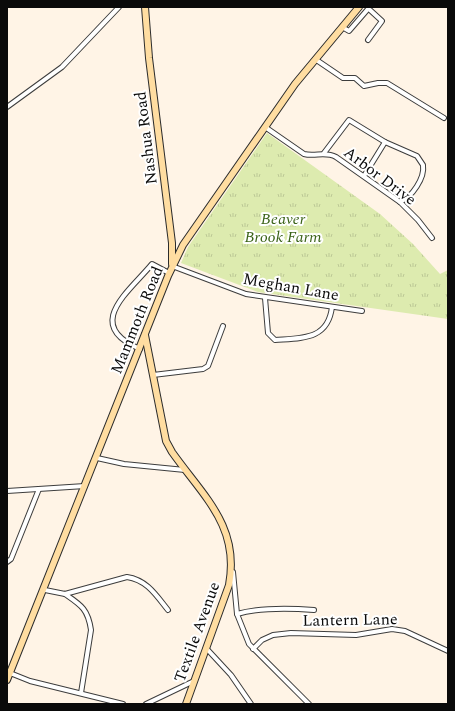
<svg xmlns="http://www.w3.org/2000/svg" width="455" height="711" font-family="Spectral,serif">
	<style>
		.park { fill: url(#park-tufts) }
		.lines { fill: none; stroke-linecap: round; stroke-linejoin: round }
		.minor-casing { stroke: #3d3d3d; stroke-width: 6 }
		.secondary-casing { stroke: #2c2c2c; stroke-width: 8 }
		.minor { stroke: #fff; stroke-width: 4 }
		.secondary { stroke: #ffdda1; stroke-width: 6 }
		.labels { text-anchor: middle; dominant-baseline: central; stroke-width: 4; stroke-linejoin: round; paint-order: stroke }
		.street-label { font-size: 16px; fill: #0a0a0a; stroke: #fff }
		.park-label { font-size: 16px; font-style: italic; fill: #3b6318; stroke: #fff }
	</style>
	<defs>
		<pattern id="park-tufts" width="24" height="20" patternUnits="userSpaceOnUse"><rect width="24" height="20" fill="#ddebaf"/><path d="M3 7l-1-3M5 7V3M7 7l1-3M15 17l-1-3M17 17v-4M19 17l1-3" fill="none" stroke="#bcc895"/></pattern>
	</defs>
	<rect width="100%" height="100%" fill="#fff4e6"/>
	<path class="park" d="M267,133l113,81 33,30 27,30 8,-4v49l-190,-27 -77,-29 7,-16z"/>
	<g class="lines">
		<g class="minor-casing">
			<g id="minor">
				<path d="M342,27l7,4 19,-22 2,1 12,11 -14,19"/>
				<path d="M315,59l28,19h12l9,8 14,-3h9l57,35"/>
				<path d="M7,107l55,-40 57,-60"/>
				<path d="M265,127l39,27c11,3 21,-3 32,3l64,45 18,18 14,18"/>
				<path d="M324,153l25,-33 36,22 32,14 6,9c2,13 -11,32 -23,37"/>
				<path d="M364,176l21,-34"/>
				<path d="M172,266l74,28 116,17"/>
				<path d="M265,298l3,35 7,7c27,-2 53,0 57,-33"/>
				<path d="M140,349c-58,-24 -10,-58 12,-85l17,9"/>
				<path d="M153,375l50,-6 5,-3 15,-40"/>
				<path d="M97,458l27,6 61,6"/>
				<path d="M7,491l78,-5"/>
				<path d="M7,562l4,-3 28,-70"/>
				<path d="M233,572l4,42 12,30 60,60"/>
				<path d="M45,590l20,4 62,-17c20,3 29,18 41,33"/>
				<path d="M65,594c16,11 23,15 26,36l-10,63"/>
				<path d="M237,614c25,-7 52,-6 77,-4"/>
				<path d="M206,648l25,27 20,29"/>
				<path d="M253,649l9,-9 11,-5 18,-2 65,2 36,-6 13,2 43,20"/>
				<path d="M10,673l20,8 93,23"/>
				<path d="M146,704l48,-23"/>
			</g>
		</g>
		<g class="secondary-casing">
			<g id="secondary">
				<path d="M145,7l4,51 23,185v21"/>
				<path d="M145,335l21,106 6,11c31,44 68,74 57,133l-43,119"/>
				<path d="M7,680l161,-404 15,-31 112,-161 64,-77"/>
			</g>
		</g>
		<use href="#minor" class="minor"/>
		<use href="#secondary" class="secondary"/>
	</g>
	<g class="labels">
		<g class="street-label">
			<text transform="translate(146 138) rotate(-97)">Nashua Road</text>
			<text transform="translate(380 176) rotate(37)">Arbor Drive</text>
			<text transform="translate(291 287) rotate(10)">Meghan Lane</text>
			<text transform="translate(137 320) rotate(-68)">Mammoth Road</text>
			<text transform="translate(350 620) rotate(-1)">Lantern Lane</text>
			<text transform="translate(197 632) rotate(-70)">Textile Avenue</text>
		</g>
		<g class="park-label">
			<text x="283" y="219">Beaver<tspan x="283" dy="18">Brook Farm</tspan></text>
		</g>
	</g>
	<rect width="455" height="711" fill="none" stroke="#0a0a0a" stroke-width="16"/>
</svg>
